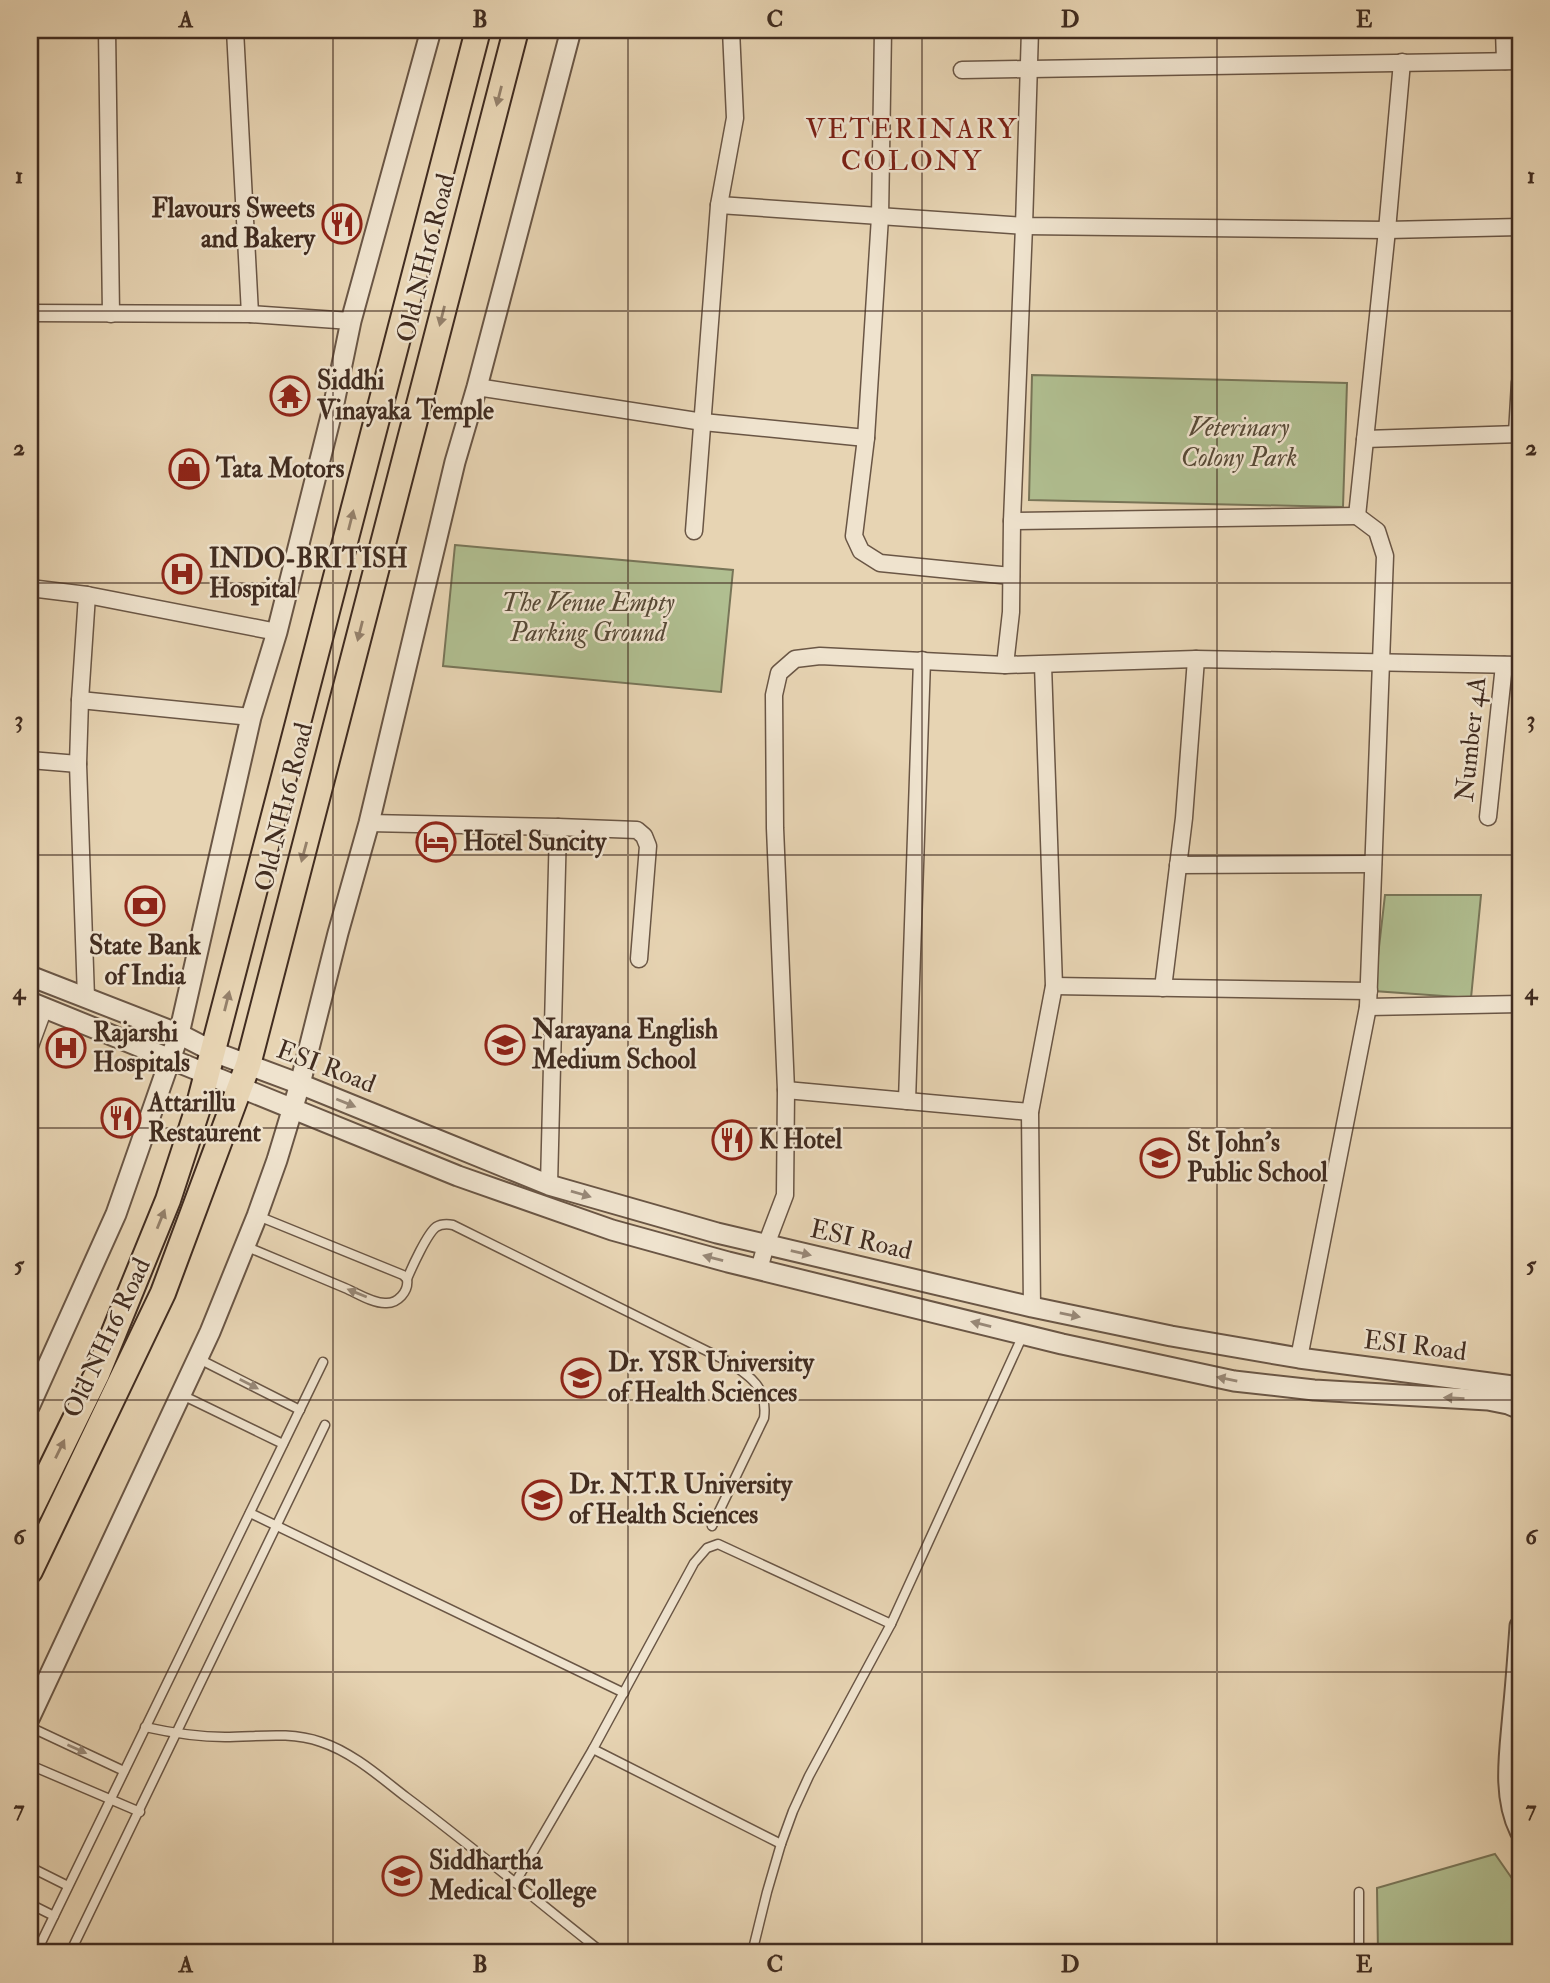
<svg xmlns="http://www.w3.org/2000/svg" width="1550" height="1983" font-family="'IM FELL Double Pica',serif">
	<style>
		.green { fill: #b0be90; stroke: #787558; stroke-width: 2 }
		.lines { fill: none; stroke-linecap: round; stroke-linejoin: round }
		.service-casing { stroke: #6a5645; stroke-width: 11 }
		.minor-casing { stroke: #6a5645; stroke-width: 19 }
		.tertiary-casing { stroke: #6a5645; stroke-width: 23 }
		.primary-casing { stroke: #412c20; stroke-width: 28 }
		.service { stroke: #efe3ce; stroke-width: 8 }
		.minor { stroke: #efe3ce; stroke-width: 16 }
		.tertiary { stroke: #efe3ce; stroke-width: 19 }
		.primary { stroke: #e7d4b3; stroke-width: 24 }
		.oneway { fill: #94806a }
		.oneway2 { fill: #988877 }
		.grid { fill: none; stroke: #412c20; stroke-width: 2; stroke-opacity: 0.55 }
		.labels { text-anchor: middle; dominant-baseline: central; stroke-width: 5; stroke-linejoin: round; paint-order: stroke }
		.poi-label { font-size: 26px; font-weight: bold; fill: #412c20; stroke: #efe3ce; text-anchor: start }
		.street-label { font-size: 26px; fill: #412c20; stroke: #efe3ce }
		.park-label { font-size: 26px; font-style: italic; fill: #574936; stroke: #efe3ce }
		.neighbourhood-label { font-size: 28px; letter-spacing: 2px; fill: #7a1f14; stroke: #efe3ce }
		.neatline { fill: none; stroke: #412c20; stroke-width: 2.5 }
		.grid-label { font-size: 23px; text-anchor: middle; font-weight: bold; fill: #412c20 }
	</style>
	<rect width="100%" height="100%" fill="#e7d4b3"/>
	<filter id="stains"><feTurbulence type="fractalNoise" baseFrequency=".00286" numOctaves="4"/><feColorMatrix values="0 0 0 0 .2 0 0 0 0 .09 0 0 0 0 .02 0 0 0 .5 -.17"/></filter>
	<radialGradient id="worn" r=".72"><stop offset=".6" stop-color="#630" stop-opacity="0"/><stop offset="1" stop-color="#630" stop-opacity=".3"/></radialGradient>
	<g class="green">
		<path d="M1032,375l315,8 -4,124 -314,-7z"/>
		<path d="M455,545l278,25 -12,122 -278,-26z"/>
		<path d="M1385,895h96l-10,103 -97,-7z"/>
		<path d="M1495,1854l25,36v63h-142l-1,-65z"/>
	</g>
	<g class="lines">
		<g class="service-casing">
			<g id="service">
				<path d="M258,1216l145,59 4,4"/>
				<path d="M245,1246c33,14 67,28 100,42 12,5 27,15 40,15 13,1 24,-12 22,-24 5,-12 20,-45 29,-52 5,-3 12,-3 17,-2l274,136c23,15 41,26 37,57l-52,108"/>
				<path d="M197,1358l103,52"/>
				<path d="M182,1395l101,49"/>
				<path d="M250,1513l374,180"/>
				<path d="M30,1727l94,44"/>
				<path d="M145,1727c27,6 52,10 80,10 32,0 64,-6 96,5 31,10 59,35 85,55 67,50 131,104 197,156"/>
				<path d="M593,1749l188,95"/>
				<path d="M30,1765l110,47"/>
				<path d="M30,1867l38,19"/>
				<path d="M515,1883l78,-134 101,-186 13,-15 11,-4 173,80"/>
				<path d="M1359,1892v61"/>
				<path d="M30,1904l24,12"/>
				<path d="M36,1953l287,-591"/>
				<path d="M70,1953l255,-528"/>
				<path d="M752,1953l15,-61 14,-48 12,-33 16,-35 82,-152 132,-289"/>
			</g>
		</g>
		<g class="minor-casing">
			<g id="minor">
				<path d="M107,30l4,284"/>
				<path d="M235,30l15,284"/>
				<path d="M883,30l-3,187 -14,221 -12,98 7,15 19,12 131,13"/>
				<path d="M1504,30l1,31"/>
				<path d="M962,70l558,-9"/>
				<path d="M719,205l305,21 363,4 133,-3"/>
				<path d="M30,313l220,1 101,7"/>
				<path d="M477,387l226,35 163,16"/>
				<path d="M1517,434l3,-52"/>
				<path d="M1365,439l155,-5"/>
				<path d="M1012,521l345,-5"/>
				<path d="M694,531l25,-326 16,-87 -4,-88"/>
				<path d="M30,588l57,7 190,37"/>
				<path d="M1005,665l6,-53 1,-91 12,-295 6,-196"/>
				<path d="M80,700l171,17"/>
				<path d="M30,760l48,4"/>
				<path d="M1488,817l16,-152"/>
				<path d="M369,823l189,4 79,3 7,6 4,10 -9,113"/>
				<path d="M1178,865l195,-1"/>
				<path d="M1054,986l315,5"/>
				<path d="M1163,988l21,-170 12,-159"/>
				<path d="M86,998l-8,-234 2,-64 7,-105"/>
				<path d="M1368,1007l152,-3"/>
				<path d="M30,1046l14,-38"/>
				<path d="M786,1090l244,22"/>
				<path d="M907,1101l15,-441"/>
				<path d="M549,1185l9,-358"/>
				<path d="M759,1269l7,-24 19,-50 1,-105 -11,-262 -1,-133 5,-22 16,-14 25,-3 185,9 191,-6 324,6"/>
				<path d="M1032,1307l-2,-195 24,-126 -11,-321"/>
				<path d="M1299,1358l69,-351 17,-451 -8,-25 -20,-15 30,-286 15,-168"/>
			</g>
		</g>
		<g class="tertiary-casing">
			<g id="tertiary">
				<path d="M30,976l149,58 35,18 86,32 249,101 168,48 315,74 139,29 128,22 221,29"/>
				<path d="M30,1002l428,174 154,54 116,32 334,82 172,37 80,9 174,10 20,4 12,5"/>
				<path d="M30,1405l86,-191 63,-180 72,-317 26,-85 56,-224 18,-87 80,-291"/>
				<path d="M1520,1626c-2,29 -4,58 -7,87 -3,38 -11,82 7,118"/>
				<path d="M30,1717l180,-385 47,-116 20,-56 23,-76 38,-151 31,-110 86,-361 22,-75 94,-357"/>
			</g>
		</g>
		<g class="primary-casing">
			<g id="primary">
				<path d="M30,1511l67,-137 71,-174 30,-92 280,-1078"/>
				<path d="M30,1571l133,-278 85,-228 268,-1035"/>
			</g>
		</g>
		<use href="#service" class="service"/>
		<use href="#minor" class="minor"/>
		<use href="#tertiary" class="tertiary"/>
		<use href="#primary" class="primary"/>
	</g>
	<defs><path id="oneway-solid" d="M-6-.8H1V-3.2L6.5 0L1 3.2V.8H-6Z" transform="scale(1.75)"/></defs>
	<g class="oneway">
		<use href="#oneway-solid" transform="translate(499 96) rotate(104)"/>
		<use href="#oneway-solid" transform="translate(442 316) rotate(104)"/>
		<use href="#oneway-solid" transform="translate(351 520) rotate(-76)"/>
		<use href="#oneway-solid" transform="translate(360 631) rotate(104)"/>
		<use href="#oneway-solid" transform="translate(304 852) rotate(105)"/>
		<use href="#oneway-solid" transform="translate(227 1001) rotate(-76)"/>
		<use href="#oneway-solid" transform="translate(161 1219) rotate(-68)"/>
		<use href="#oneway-solid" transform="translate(60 1449) rotate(-64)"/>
	</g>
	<g class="oneway2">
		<use href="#oneway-solid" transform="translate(346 1103) rotate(22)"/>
		<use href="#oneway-solid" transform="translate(581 1194) rotate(16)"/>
		<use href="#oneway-solid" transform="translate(801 1253) rotate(13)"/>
		<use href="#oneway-solid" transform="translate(713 1258) rotate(-165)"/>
		<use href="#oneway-solid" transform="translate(357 1293) rotate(-158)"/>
		<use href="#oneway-solid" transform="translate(1070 1315) rotate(11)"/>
		<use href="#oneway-solid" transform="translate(981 1324) rotate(-166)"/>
		<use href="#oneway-solid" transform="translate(1227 1379) rotate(-169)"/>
		<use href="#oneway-solid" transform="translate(249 1384) rotate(27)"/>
		<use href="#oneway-solid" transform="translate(1454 1398) rotate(-177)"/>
		<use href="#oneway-solid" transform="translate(77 1749) rotate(24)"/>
	</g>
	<path class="grid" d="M333,30v1923M628,30v1923M922,30v1923M1217,30v1923M30,311h1490M30,583h1490M30,855h1490M30,1128h1490M30,1400h1490M30,1672h1490"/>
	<defs>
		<g id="restaurant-ring" transform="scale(2.0125)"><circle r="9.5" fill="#efe3ce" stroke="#8f2418" stroke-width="1.5"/><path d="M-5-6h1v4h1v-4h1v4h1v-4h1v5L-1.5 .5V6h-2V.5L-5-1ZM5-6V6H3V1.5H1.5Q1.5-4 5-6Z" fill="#8f2418"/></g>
		<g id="temple-ring" transform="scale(2.0125)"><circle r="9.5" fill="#efe3ce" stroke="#8f2418" stroke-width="1.5"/><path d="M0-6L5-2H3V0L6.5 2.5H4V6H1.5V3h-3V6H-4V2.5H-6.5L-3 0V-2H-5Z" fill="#8f2418"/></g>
		<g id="shop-ring" transform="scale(2.0125)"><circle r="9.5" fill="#efe3ce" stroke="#8f2418" stroke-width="1.5"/><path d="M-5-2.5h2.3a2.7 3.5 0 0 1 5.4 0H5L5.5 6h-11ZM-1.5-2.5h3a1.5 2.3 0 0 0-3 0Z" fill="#8f2418"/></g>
		<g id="hospital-ring" transform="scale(2.0125)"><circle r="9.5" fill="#efe3ce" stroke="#8f2418" stroke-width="1.5"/><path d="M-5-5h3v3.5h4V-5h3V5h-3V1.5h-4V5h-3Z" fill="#8f2418"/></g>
		<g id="hotel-ring" transform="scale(2.0125)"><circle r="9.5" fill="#efe3ce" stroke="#8f2418" stroke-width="1.5"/><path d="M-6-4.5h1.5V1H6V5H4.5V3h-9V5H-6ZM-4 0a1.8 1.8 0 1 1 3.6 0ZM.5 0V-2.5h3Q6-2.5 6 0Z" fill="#8f2418"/></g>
		<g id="bank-ring" transform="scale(2.0125)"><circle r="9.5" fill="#efe3ce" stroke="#8f2418" stroke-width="1.5"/><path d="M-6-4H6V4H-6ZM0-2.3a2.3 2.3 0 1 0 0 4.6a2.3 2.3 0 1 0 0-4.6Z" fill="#8f2418"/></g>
		<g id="school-ring" transform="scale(2.0125)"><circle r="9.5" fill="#efe3ce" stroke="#8f2418" stroke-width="1.5"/><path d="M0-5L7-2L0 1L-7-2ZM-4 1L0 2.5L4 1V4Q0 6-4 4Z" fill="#8f2418"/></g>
		<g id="university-ring" transform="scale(2.0125)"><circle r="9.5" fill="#efe3ce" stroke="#8f2418" stroke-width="1.5"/><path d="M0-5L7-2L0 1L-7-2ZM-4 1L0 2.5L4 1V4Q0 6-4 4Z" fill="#8f2418"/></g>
	</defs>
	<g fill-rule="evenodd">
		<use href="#restaurant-ring" x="342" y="224"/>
		<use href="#temple-ring" x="290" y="396"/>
		<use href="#shop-ring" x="189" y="469"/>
		<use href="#hospital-ring" x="182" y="574"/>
		<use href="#hotel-ring" x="436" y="842"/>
		<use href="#bank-ring" x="145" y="906"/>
		<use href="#school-ring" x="505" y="1045"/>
		<use href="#hospital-ring" x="66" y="1048"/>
		<use href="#restaurant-ring" x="121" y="1118"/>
		<use href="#restaurant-ring" x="732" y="1140"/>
		<use href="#school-ring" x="1160" y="1158"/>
		<use href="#university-ring" x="581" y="1378"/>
		<use href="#university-ring" x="542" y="1500"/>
		<use href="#university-ring" x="402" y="1876"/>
	</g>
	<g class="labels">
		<g class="poi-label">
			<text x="315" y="209" text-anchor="end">Flavours Sweets<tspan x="315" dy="30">and Bakery</tspan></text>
			<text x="317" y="381">Siddhi<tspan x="317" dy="30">Vinayaka Temple</tspan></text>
			<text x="216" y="469">Tata Motors</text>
			<text x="209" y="559">INDO-BRITISH<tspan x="209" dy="30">Hospital</tspan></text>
			<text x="463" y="842">Hotel Suncity</text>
			<text x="145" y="946" text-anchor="middle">State Bank<tspan x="145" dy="30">of India</tspan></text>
			<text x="532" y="1030">Narayana English<tspan x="532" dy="30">Medium School</tspan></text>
			<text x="93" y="1033">Rajarshi<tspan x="93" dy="30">Hospitals</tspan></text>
			<text x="148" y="1103">Attarillu<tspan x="148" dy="30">Restaurent</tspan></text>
			<text x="759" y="1140">K Hotel</text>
			<text x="1187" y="1143">St John's<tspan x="1187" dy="30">Public School</tspan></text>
			<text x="608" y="1363">Dr. YSR University<tspan x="608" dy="30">of Health Sciences</tspan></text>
			<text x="569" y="1485">Dr. N.T.R University<tspan x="569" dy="30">of Health Sciences</tspan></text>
			<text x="429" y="1861">Siddhartha<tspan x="429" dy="30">Medical College</tspan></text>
		</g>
		<g class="street-label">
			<text transform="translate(426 258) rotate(-76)">Old NH16 Road</text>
			<text transform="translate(1471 739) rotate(-84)">Number 4A</text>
			<text transform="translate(284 807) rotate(-76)">Old NH16 Road</text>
			<text transform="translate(326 1067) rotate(21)">ESI Road</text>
			<text transform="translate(861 1240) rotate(13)">ESI Road</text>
			<text transform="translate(107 1338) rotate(-65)">Old NH16 Road</text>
			<text transform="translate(1415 1346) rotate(7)">ESI Road</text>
		</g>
		<g class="park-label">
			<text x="1239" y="428">Veterinary<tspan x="1239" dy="30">Colony Park</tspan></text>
			<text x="588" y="603">The Venue Empty<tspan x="588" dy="30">Parking Ground</tspan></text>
		</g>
		<g class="neighbourhood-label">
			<text x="912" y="129">VETERINARY<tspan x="912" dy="32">COLONY</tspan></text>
		</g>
	</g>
	<rect width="1550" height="1983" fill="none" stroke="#e7d4b3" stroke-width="77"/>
	<rect x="38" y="38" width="1474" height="1906" class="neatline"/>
	<g class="grid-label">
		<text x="186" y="27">A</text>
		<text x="480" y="27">B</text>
		<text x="775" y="27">C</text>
		<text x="1070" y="27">D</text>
		<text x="1364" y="27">E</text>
		<text x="19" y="183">1</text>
		<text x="1531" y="183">1</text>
		<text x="19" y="455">2</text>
		<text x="1531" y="455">2</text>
		<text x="19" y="727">3</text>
		<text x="1531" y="727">3</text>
		<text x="19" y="999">4</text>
		<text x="1531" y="999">4</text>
		<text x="19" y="1272">5</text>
		<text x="1531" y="1272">5</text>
		<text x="19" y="1544">6</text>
		<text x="1531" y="1544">6</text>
		<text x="19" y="1816">7</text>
		<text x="1531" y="1816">7</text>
		<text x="186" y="1972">A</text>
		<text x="480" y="1972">B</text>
		<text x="775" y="1972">C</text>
		<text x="1070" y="1972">D</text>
		<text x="1364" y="1972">E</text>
	</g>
	<rect width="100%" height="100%" filter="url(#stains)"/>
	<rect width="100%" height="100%" fill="url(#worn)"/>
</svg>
